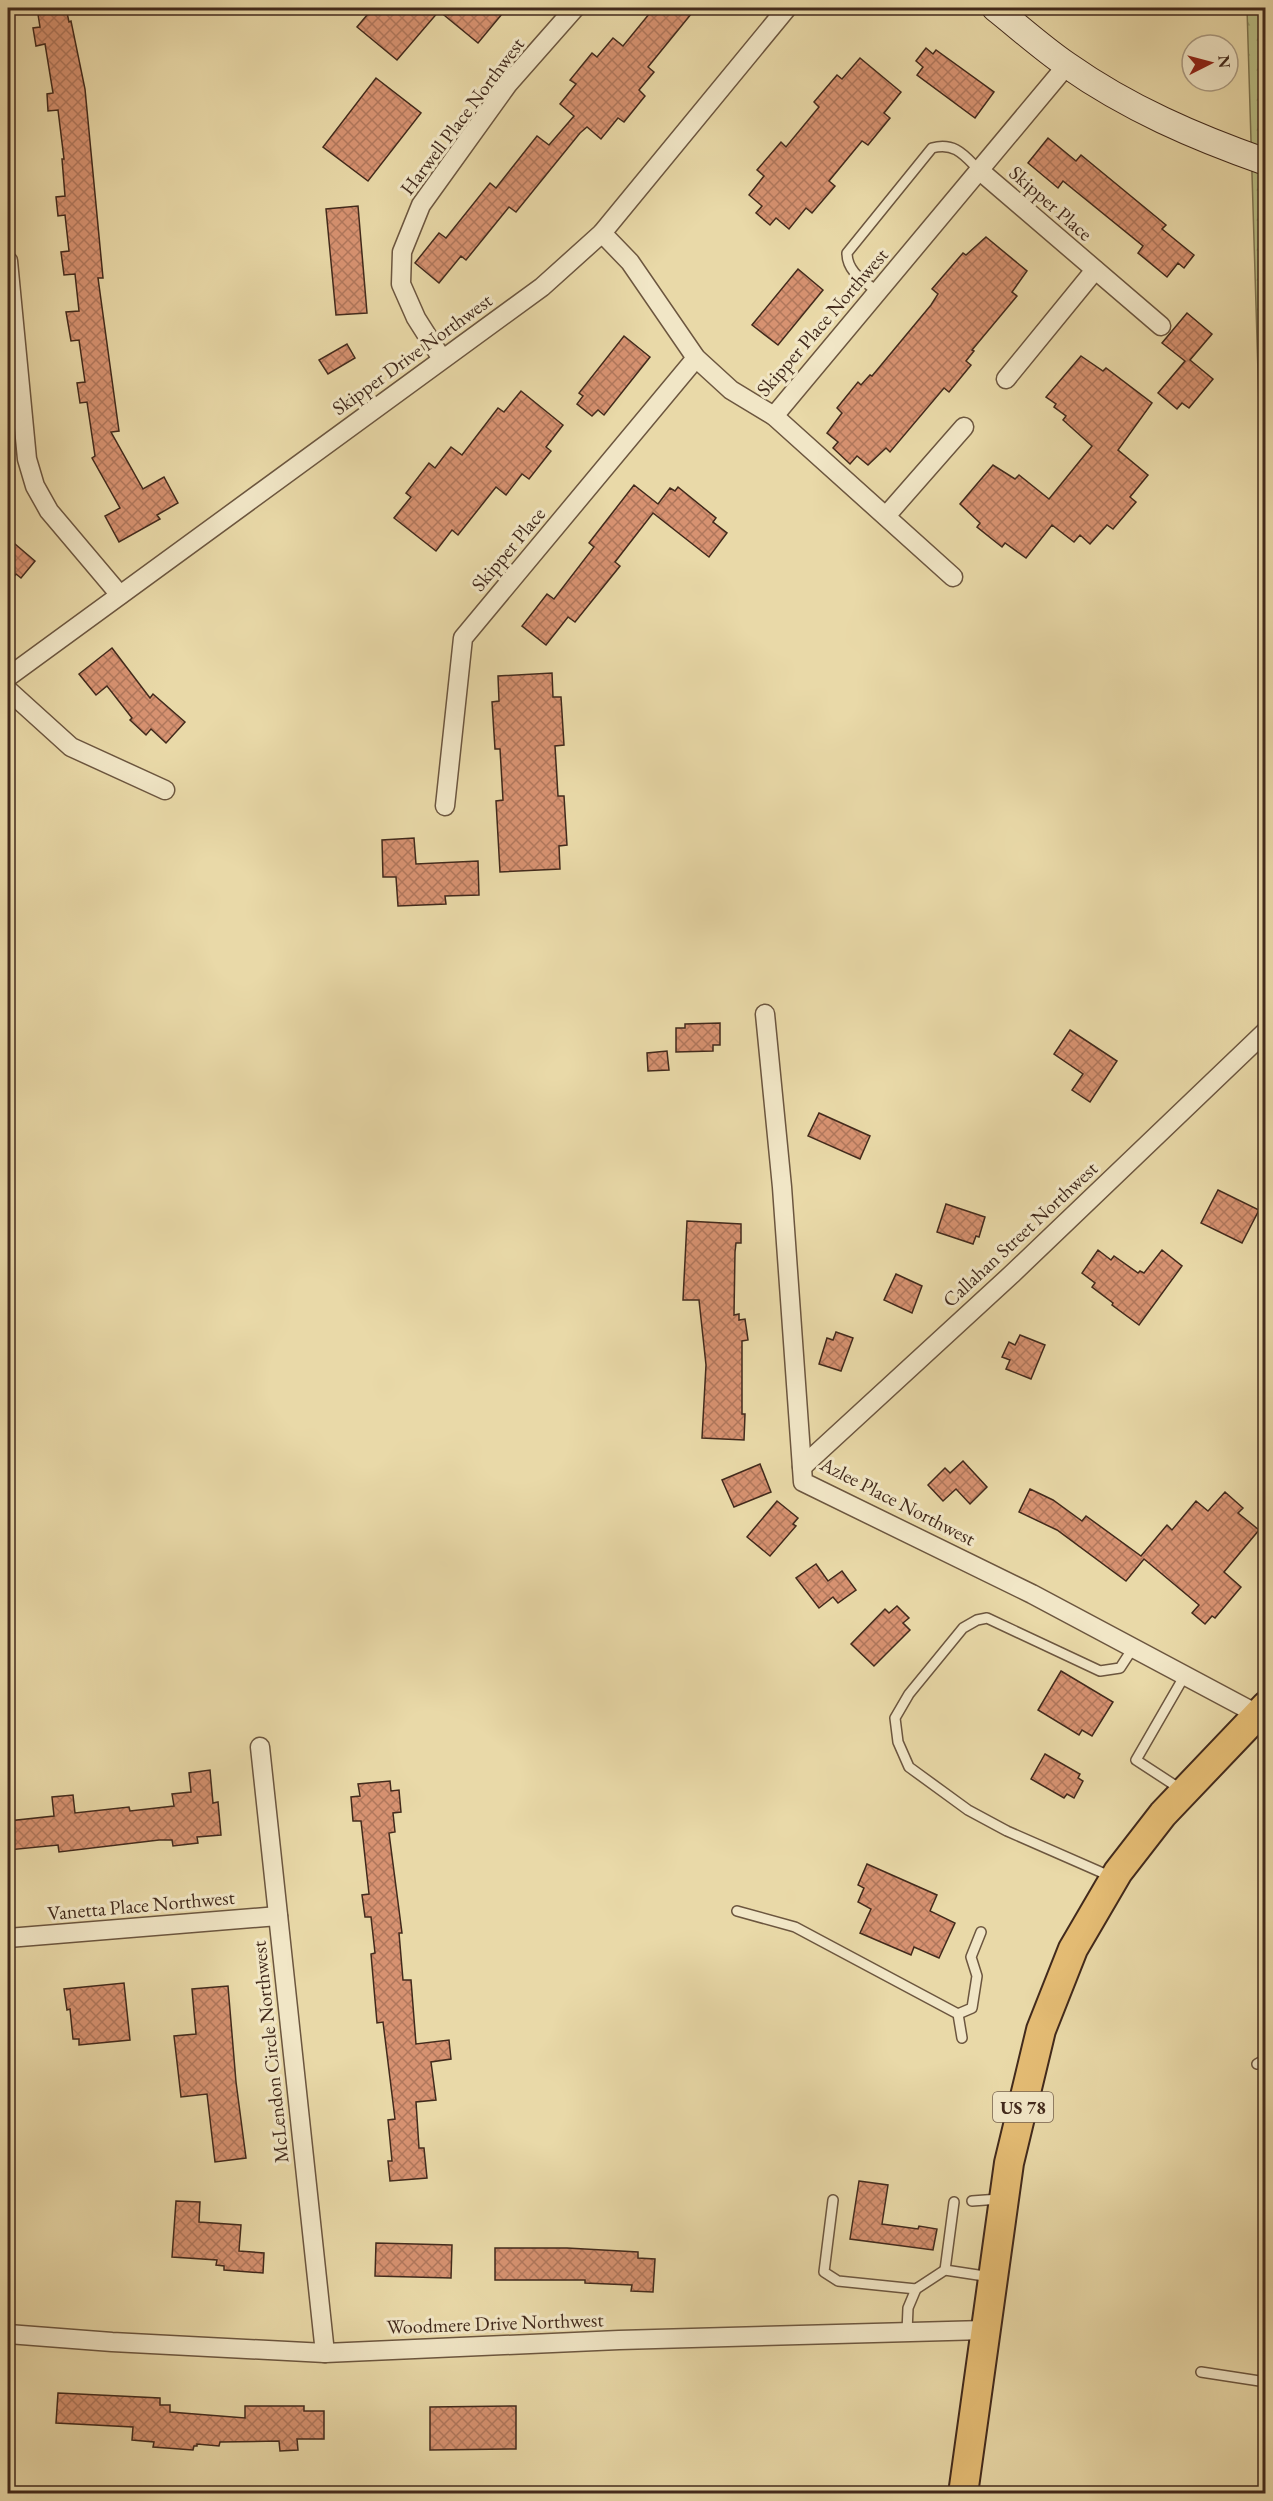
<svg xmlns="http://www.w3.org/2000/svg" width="1273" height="2501" font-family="'EB Garamond',serif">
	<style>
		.forest { fill: url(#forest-firs); stroke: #7e7450; stroke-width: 1.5 }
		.building { fill: url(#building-cross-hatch); stroke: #422a1c; stroke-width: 1.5 }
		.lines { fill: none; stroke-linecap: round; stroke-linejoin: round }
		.lane-casing { stroke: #6c563f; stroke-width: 12 }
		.street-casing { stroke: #6c563f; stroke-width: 21 }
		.secondary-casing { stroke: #422a1c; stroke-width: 28 }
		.primary-casing { stroke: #422a1c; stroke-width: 32 }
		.lane { stroke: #f1e6c6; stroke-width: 9 }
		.street { stroke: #f1e6c6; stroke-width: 18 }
		.secondary { stroke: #f1e6c6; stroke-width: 26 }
		.primary { stroke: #e4bc74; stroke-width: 28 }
		.labels { text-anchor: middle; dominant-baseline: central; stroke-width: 6; stroke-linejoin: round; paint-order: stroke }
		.shield { fill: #f1e6c6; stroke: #76624f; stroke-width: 1.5 }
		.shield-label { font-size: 18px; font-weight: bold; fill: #422a1c }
		.street-label { font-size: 20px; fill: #422a1c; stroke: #f1e6c6 }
	</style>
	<defs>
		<pattern id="forest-firs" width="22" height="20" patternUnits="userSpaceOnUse" patternTransform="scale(1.5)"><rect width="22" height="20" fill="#b9be85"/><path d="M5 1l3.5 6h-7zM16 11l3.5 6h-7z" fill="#989b6c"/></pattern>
		<pattern id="building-cross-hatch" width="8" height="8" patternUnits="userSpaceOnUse" patternTransform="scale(1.5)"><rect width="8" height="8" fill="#d79271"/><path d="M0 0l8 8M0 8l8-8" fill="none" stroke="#b0775c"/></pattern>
	</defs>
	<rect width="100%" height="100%" fill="#e9d9a8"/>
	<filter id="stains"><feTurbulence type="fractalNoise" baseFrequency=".00333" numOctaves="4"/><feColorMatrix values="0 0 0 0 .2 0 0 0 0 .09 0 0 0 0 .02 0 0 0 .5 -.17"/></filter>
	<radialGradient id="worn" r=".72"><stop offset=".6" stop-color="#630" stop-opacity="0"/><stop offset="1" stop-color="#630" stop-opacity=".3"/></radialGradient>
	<path class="forest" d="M1247,8h19l-1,596z"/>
	<g class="building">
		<path d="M37,8h29l3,14 2,-1 14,68 18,189h-5l21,153 -8,1 32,57 21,-12 14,26 -21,12 3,4 -41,23 -14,-26 15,-8 -28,-50 3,-2 -8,-54 -7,1 -3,-20 8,-1 -6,-42 -8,1 -5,-29 13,-1 -4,-37 -11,1 -3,-23 8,-1 -4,-36 -7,1 -2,-19 9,-1 -3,-37h2l-6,-49 -10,1 -1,-17 6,-1 -8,-49 -9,2 -3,-18 7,-1z"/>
		<path d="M373,8h134l-29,35 -39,-32 -42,49 -40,-33z"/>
		<path d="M654,8h42l-48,59 6,5 -15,18 6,6 -21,26 -6,-4 -17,21 -14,-12 -7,6 -64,79 -7,-5 -43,53 -5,-4 -22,27 -24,-20 24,-30 7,5 44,-55 6,5 41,-52 12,9 25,-29 -14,-12 16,-20 -6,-4 22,-27 5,4 16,-19 10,8z"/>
		<path d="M926,48l7,6 3,-4 58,42 -19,26 -58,-43 6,-8 -7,-6z"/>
		<path d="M860,58l41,34 -17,21 6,5 -22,27 -6,-4 -33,40 6,5 -23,27 -6,-5 -17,21 -13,-11 -6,7 -14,-12 6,-7 -13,-11 15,-19 -7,-6 24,-28 5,5 33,-40 -5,-5 23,-27 5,4z"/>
		<path d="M376,78l45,35 -53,68 -45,-34z"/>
		<path d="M1048,138l28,23 5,-6 85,70 -4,4 32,26 -10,13 -6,-5 -11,14 -29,-24 5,-7 -80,-65 -5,7 -30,-25z"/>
		<path d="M358,206l9,107 -31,2 -10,-106z"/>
		<path d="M986,237l41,34 -15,21 5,4 -45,54 2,1 -8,10 5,4 -22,27 -5,-4 -54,64 -4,-4 -18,17 -11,-9 -7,8 -17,-16 5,-6 -11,-9 15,-20 -5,-5 21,-26 3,3 9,-10 2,1 59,-71 7,-11 -6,-5 31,-36 3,2z"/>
		<path d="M798,269l25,21 -45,55 -26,-20z"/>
		<path d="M1187,313l25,21 -22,26 23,19 -24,29 -7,-5 -5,6 -19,-16 27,-32 -23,-18z"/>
		<path d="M624,336l26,21 -46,58 -6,-5 -6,6 -15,-12 6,-8 -4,-3z"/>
		<path d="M347,344l8,14 -27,16 -9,-14z"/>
		<path d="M1081,356l22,15 3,-3 46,35 -34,47 30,25 -18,22 6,5 -23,27 -6,-4 -17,19 -10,-9 -6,7 -22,-17 -26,33 -21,-15 -3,4 -25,-20 3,-4 -20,-19 33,-39 22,14 4,-4 30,24 43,-53 -29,-26 3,-4 -12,-9 2,-3 -10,-7z"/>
		<path d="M521,391l42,34 -17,22 5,4 -22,28 -7,-5 -16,21 -10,-8 -38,48 -6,-5 -16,21 -42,-33 17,-21 -5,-4 23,-30 6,5 16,-21 11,8 36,-47 6,4z"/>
		<path d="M634,485l24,19 12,-16 5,3 3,-4 38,31 -3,4 14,11 -18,24 -56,-44 -38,49 5,4 -45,56 -7,-5 -22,28 -24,-19 25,-32 7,5 40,-52 -5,-4z"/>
		<path d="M8,538l27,23 -14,17 -5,-4 -8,10z"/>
		<path d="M112,648l38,50 3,-4 32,28 -19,21 -15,-14 -5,6 -16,-15 2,-2 -25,-32 -11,9 -17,-21z"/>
		<path d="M552,673l1,24h8l3,48 -9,1 3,50h6l3,49 -8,1 1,23 -60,3 -4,-71 7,-1 -3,-51h-5l-3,-47 7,-1 -1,-25z"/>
		<path d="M414,838l2,26 62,-3 1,34 -34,1 1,8 -48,2 -2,-29h-13l-1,-37z"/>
		<path d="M720,1023v22h-7v6l-37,1v-24h9v-4z"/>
		<path d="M1070,1030l47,31 -27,41 -18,-12 11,-16 -29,-20z"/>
		<path d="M667,1051l2,19 -21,1 -1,-18z"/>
		<path d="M819,1113l51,23 -10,23 -52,-23z"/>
		<path d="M1218,1190l41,20 -17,33 -41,-20z"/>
		<path d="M946,1204l39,13 -6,20 -3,-1 -3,8 -36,-12z"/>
		<path d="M687,1221l54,3v19h-5l-1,9 -1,63 5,-1v6l6,-1 3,21 -6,1v73h3l-1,26 -42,-2 4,-73 -7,-65h-16z"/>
		<path d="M1098,1250l13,10 3,-4 24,17 2,-2 4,2 18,-23 20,16 -43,59 -27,-20 1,-2 -21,-16 3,-4 -13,-10z"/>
		<path d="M896,1274l26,12 -10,27 -28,-13z"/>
		<path d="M836,1332l17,6 -12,33 -22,-7 8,-26 6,2z"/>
		<path d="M1020,1335l25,10 -14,34 -25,-10 4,-9 -8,-3 7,-15 6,3z"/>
		<path d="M963,1461l24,26 -17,17 -14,-15 -13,12 -15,-16 17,-17 5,5z"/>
		<path d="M760,1464l11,28 -37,15 -12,-27z"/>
		<path d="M1030,1489l23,11 29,21 4,-5 55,40 26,-31 5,5 24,-29 12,10 17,-19 18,16 -5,5 21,17 -35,42 17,15 -26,31 -3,-2 -7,8 -13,-11 7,-8 -55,-46 -18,22 -69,-51 -38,-18z"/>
		<path d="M777,1501l21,17 -5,6 3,2 -26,30 -23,-19z"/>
		<path d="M816,1564l12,17 14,-10 14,19 -18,13 -5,-6 -14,11 -23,-30z"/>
		<path d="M897,1606l12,12 -6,5 7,7 -36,36 -23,-22 34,-35 4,4z"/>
		<path d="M1061,1671l52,31 -21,34 -10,-6 -3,5 -41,-25z"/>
		<path d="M1045,1754l35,20 -2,4 5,3 -9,17 -7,-4 -3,4 -33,-19z"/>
		<path d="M210,1770l3,33 5,-1 3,33 -24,2 1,6 -25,3 -1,-6h-13l-100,12 -1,-7 -50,5v-29l46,-5 -2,-19 21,-2 2,18 54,-6 1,4 44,-5 -2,-12 19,-2 -2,-19z"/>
		<path d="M390,1781l1,10 8,-1 2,22 -8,1 2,19 -6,1 13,100h-3l4,47h8l5,64 33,-4 2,19 -20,3 5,38 -20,2 3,46h5l3,30 -37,3 -2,-20h4l-4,-41 7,-1 -12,-97 -6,1 -6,-69 4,-1 -4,-36h-6l-3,-22 7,-1 -8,-73h-8l-2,-24 9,-1 -2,-12z"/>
		<path d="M867,1864l70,31 -7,16 25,12 -16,35 -25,-11 -3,8 -51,-22 11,-24 -13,-7 6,-14 -6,-3z"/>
		<path d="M124,1983l6,57 -51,5v-6h-6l-3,-30 -3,1 -3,-21z"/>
		<path d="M228,1986l8,96 10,76 -31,4 -8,-68 -26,3 -7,-61 22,-2 -4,-45z"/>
		<path d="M859,2181l29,4 -6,39 36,5 1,-3 18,3 -4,21 -83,-11z"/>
		<path d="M176,2201l24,1 -1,20 42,3 -2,26 25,2 -1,20 -39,-3v-4l-8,-1 1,-5 -45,-3z"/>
		<path d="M376,2243l76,2 -1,33 -76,-2z"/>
		<path d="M495,2248h72l71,4v6l17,1 -2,33 -22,-1 1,-6 -47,-2v-3h-90z"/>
		<path d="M58,2393l102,5v7h10v7l75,6v-12h59v5h20v28h-27l1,11 -18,1 -1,-10 -59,1 -1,4 -22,-2v2h-3l-1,4 -40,-3 1,-5 -22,-2 1,-13 -77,-4z"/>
		<path d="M516,2406v43l-86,1v-43z"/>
	</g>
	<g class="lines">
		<g class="lane-casing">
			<g id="lane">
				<path d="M878,292c-14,-11 -31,-20 -31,-39l85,-105c23,-6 32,7 47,22"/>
				<path d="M1182,1790l-46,-30 49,-85"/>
				<path d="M1112,1877l-105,-46 -39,-21 -59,-43 -11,-25 -3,-24 14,-24 54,-66 14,-8 10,-2 113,53 20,-3 13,-20"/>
				<path d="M737,1911l58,16 163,87 4,24"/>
				<path d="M958,2014l14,-6 5,-32 -6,-19 10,-25"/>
				<path d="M1257,2064l9,-5"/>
				<path d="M833,2200l-9,72 14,9 78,8 29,-19 46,7"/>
				<path d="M972,2201l27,-2"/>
				<path d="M945,2270l9,-68"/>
				<path d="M907,2332l1,-24 8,-19"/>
				<path d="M1201,2372l65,10"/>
			</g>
		</g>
		<g class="street-casing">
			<g id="street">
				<path d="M979,170l182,156"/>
				<path d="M602,233l28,29 66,96 35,32 43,26 179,161"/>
				<path d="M8,261l19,198 8,27 14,25 71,84"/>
				<path d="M442,359l-26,-41 -15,-34 1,-32 19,-47 87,-121 67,-76"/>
				<path d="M1006,379l89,-109"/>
				<path d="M774,416l293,-351"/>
				<path d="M886,516l78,-89"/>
				<path d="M8,677l534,-390 60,-54 185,-225"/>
				<path d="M8,690l63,57 94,43"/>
				<path d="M445,806l18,-168 233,-280"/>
				<path d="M765,1014l17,173 21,295 229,112 225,120"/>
				<path d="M802,1467l210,-193 254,-243"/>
				<path d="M260,1747l65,606"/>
				<path d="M8,1938l270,-22"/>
				<path d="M8,2334l104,8 213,11 294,-13 366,-10"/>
			</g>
		</g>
		<g class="secondary-casing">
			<path id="secondary" d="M995,8c24,19 47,40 72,57 61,43 128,72 199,97"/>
		</g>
		<g class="primary-casing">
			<path id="primary" d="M963,2494l46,-331 32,-133 32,-81 45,-77 45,-58 103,-108"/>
		</g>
		<use href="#lane" class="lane"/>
		<use href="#street" class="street"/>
		<use href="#secondary" class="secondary"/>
		<use href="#primary" class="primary"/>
	</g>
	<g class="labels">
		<rect class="shield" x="993" y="2092" width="60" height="30" rx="4.5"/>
		<g class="shield-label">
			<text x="1023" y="2107">US 78</text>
		</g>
		<g class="street-label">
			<text transform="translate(462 116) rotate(-53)">Harwell Place Northwest</text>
			<text transform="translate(1051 203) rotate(41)">Skipper Place</text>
			<text transform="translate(822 322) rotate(-49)">Skipper Place Northwest</text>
			<text transform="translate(412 354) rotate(-36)">Skipper Drive Northwest</text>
			<text transform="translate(508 549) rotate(-50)">Skipper Place</text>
			<text transform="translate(1020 1234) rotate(-43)">Callahan Street Northwest</text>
			<text transform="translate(898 1501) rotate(27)">Azlee Place Northwest</text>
			<text transform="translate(141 1905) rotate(-5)">Vanetta Place Northwest</text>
			<text transform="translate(270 2052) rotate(-96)">McLendon Circle Northwest</text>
			<text transform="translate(495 2323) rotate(-2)">Woodmere Drive Northwest</text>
		</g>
	</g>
	<rect width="1273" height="2501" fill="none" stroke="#e9d9a8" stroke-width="30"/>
	<rect x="9" y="9" width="1255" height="2483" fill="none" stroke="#422a1c" stroke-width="3"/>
	<rect x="15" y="15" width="1243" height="2471" fill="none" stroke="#422a1c" stroke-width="1.5"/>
	<g transform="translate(1210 63) rotate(84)"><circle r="28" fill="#f1e6c6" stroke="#ab9b82" stroke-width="1.5"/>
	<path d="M0-4.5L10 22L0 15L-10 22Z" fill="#8f2418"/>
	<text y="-9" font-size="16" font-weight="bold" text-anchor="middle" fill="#422a1c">N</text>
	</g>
	<rect width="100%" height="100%" filter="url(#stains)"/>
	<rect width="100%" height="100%" fill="url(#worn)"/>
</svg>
